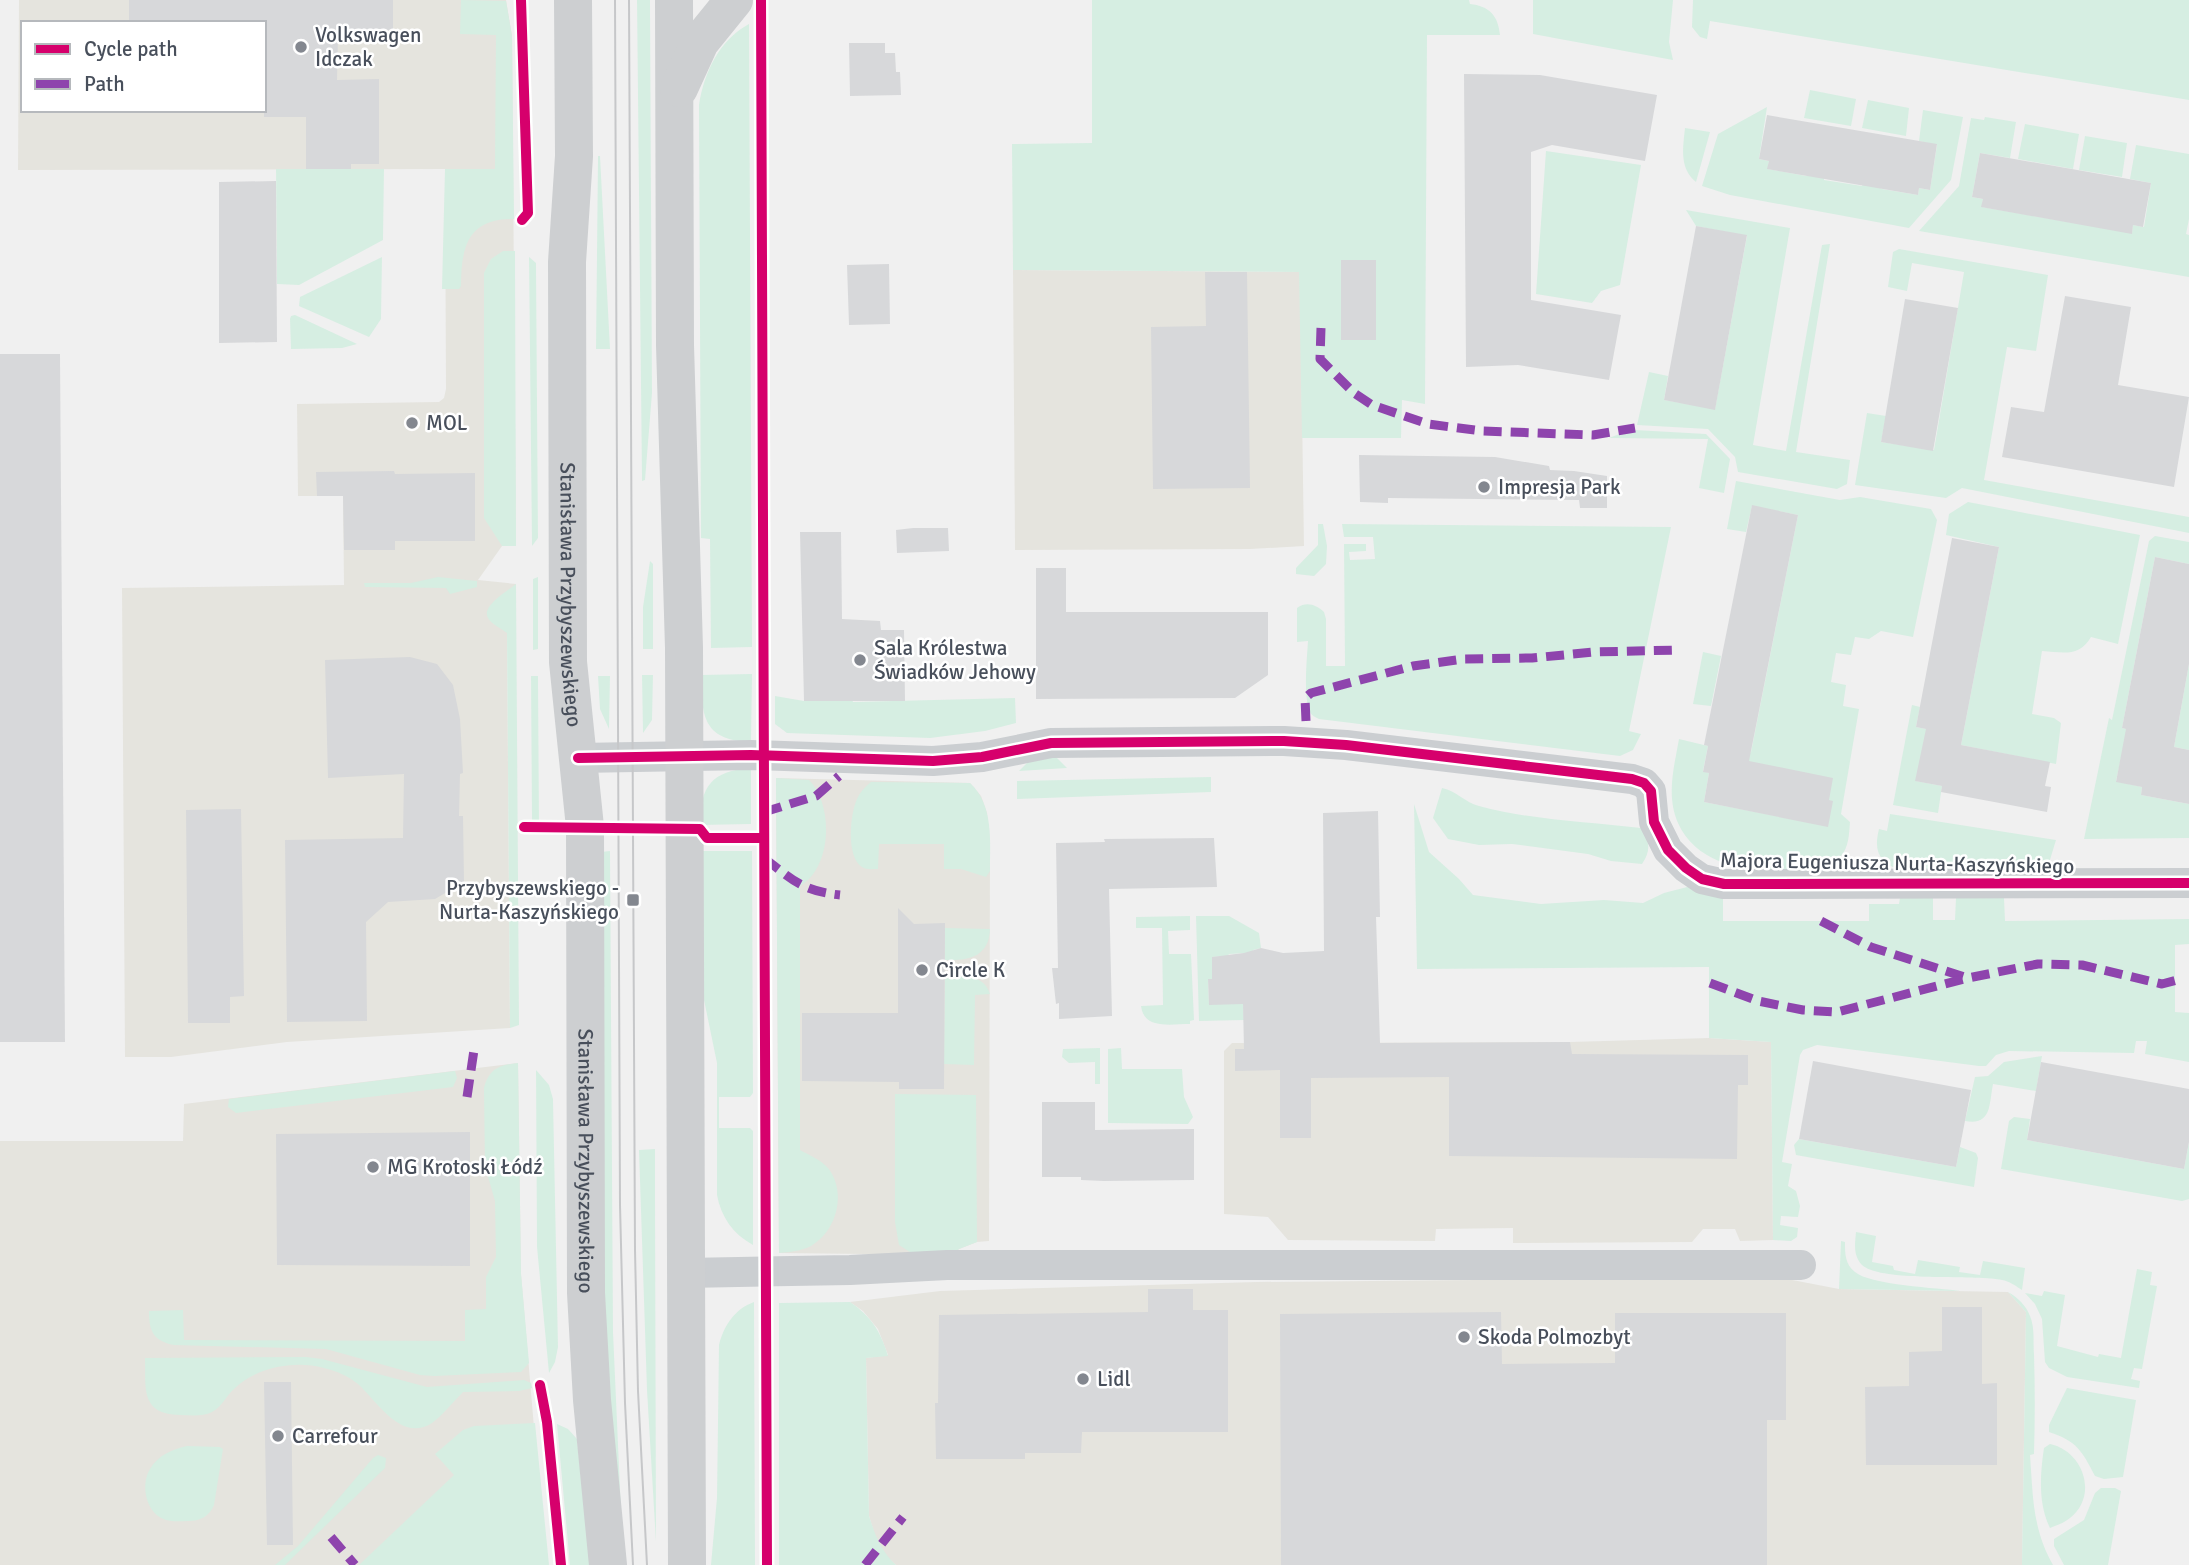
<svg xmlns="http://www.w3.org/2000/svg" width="2189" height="1565" font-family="Signika,sans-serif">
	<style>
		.commercial { fill: #e5e4de; fill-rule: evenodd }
		.green { fill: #d6eee2; fill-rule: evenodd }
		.building { fill: #d7d8da }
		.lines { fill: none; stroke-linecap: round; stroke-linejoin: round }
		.street { stroke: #cbced1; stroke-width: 30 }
		.secondary { stroke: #cdcfd1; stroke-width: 38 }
		.tram { stroke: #c6c7c9; stroke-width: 2 }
		.quiet { stroke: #8e44ad; stroke-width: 9; stroke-dasharray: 18 9; stroke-linecap: butt }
		.cycleway-casing { stroke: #fff; stroke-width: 15 }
		.cycleway { stroke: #d6006c; stroke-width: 10 }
		.poi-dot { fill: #83878f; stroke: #fff; stroke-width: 2.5 }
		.labels { text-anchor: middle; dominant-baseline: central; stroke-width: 5; stroke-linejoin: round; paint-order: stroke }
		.poi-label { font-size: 21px; fill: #484f5b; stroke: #fff; text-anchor: start }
		.street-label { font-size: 21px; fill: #484f5b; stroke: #fff }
	</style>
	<rect width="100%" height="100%" fill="#f0f0f0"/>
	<g class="commercial">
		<path d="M19,0h487l6,36 4,510h-14l-24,34 38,4 -9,49 3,395 -223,14 -116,15h-46l-3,-469 222,-3 -1,-89h-45l-1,-92 142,-2 5,-4 2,-9 -1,-220 -427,1zM23,23h241v87h-241z"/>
		<path d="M1013,270l287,2 4,274 -54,3 -235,1z"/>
		<path d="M776,778l194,5 11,13 6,17 3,33 -1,395 -12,1 -18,7 -7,6 -173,-2z"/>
		<path d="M1709,1038l62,4 2,198 -33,1 -5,-12h-32l-11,13 -179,1v-15l-77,1 -1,12 -147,-1 -20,-23 -44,-3v-163l8,-8 338,-1z"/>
		<path d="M518,1063l3,211 16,189 -177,102h-360v-424h183l1,-37z"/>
		<path d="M1777,1277l62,12 169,3 18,20 -4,253h-1126l-9,-8 -11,-18 -7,-23 -3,-158 22,-3 -10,-26 -15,-18 -13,-9 90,-11 317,-9z"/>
	</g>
	<g class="green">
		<path d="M461,0l45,1 6,35 2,183c-46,-1 -53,28 -53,67l-2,3h-17l3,-120h50l1,-134 -36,-1z"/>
		<path d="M637,0h13l2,393 -7,87 -3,1z"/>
		<path d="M1092,0h377l1,4c19,2 28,11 30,31h-73l-2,369 -23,-4 -1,38h-99l-3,-166 -286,-2 -1,-126 80,-1zM1341,260l35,1v78h-35z"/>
		<path d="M1533,0h140l-4,42 4,18 -140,-26z"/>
		<path d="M1693,0h496v100l-479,-79 -3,18 -7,-2 -8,-10z"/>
		<path d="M749,24l3,623 -41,1 -1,-109 -9,-1 -2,-433c5,-32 20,-65 50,-81z"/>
		<path d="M1810,90l46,9 -5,27 -47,-8z"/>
		<path d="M1868,100l41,8 -3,28 -44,-8z"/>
		<path d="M1767,107l-8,52 10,2 -1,8 38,7 19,-4 -1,8 38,6 2,-8 18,11 36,6 1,-7 11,2 7,-45 -18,-4 4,-31 40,7 -12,63 -42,48 -179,-33 -28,-9 16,-52z"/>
		<path d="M1985,117l31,5 -6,36 -30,-5 -8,44 11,2 -1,8 150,26 1,-8 11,2 7,-44 -21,-4 6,-34 53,9v65l-3,15 3,1v42l-270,-46 40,-45 12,-68 13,2z"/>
		<path d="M2025,124l54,10 -6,35 -55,-10z"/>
		<path d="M1685,128l25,4 -14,50c-17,-14 -13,-34 -11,-54z"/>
		<path d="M2085,136l42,7 -5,34 -43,-7z"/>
		<path d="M1546,151l95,14 -21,120 -19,6 -9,12 -56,-9z"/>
		<path d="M598,156h2l10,193h-14z"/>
		<path d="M276,169h108l-1,71 -84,45 -22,-1z"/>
		<path d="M1686,210l104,18 -37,217 33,6 36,-206 8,-1 -34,208 54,8 -3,24 -10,5 -99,-17 -3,-15 -27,-28 -71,-4 12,-53 19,4 -4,24 51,9 32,-173 -51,-10z"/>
		<path d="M1899,249l149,26 -12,76 -29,-4 -23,133 205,37v16l-227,-45 -16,10 -91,-13 12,-72 19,3 -5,26 53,8 30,-178 -52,-9 -5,28 -19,-4 5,-35z"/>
		<path d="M503,251h12l1,295h-14l-18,-28v-245l7,-14z"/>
		<path d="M382,257l-1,62 -12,18 -70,-31 1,-9z"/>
		<path d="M529,257l7,6 2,275 -6,8z"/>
		<path d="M295,315l62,29 -15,4 -51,1 -1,-30 1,-3z"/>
		<path d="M1635,430l71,4 24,25 -6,34 -25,-5 9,-49 -99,-1 13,-5z"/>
		<path d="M1736,481l104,19 20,-3 71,12 6,11 -24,117 -32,-6 -12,8 -14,-2 -4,18 -15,-2 -5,29 15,3 -3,21 16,3 -18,105 9,8c-1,12 -1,26 -10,35 -11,10 -26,11 -40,13 -43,5 -102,-2 -122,-47 -12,-27 -4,-56 1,-84l29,7 -5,25 6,2 -5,29 124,24 1,-26 -86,-40 8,-8 47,-237 -46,-9 -6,26 -19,-3z"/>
		<path d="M1968,502l172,33 -22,109 -27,-7c-12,21 -29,15 -49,14l-10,63 22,4 7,5 -5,41 -95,-19 38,-198 -53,-12 3,-21z"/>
		<path d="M1318,524h5l4,22 -1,18 -12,12 -18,-2v-6l22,-23z"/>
		<path d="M1342,524l329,3 -42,204 12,3 -8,16 -13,6 -301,-37c-4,-2 -8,-4 -9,-7 -7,-14 -3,-54 -2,-71l-11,1v-34c10,-7 19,-3 27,4l2,7v47h19l-1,-122h22v7l-17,1 1,8 25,-1 -2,-22h-29z"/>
		<path d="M2155,536l34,6v22l-34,-7 -33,171 13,3 -14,27 -5,23 26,6 -1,8 48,9v34l-105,1 25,-121 3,2 37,-179z"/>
		<path d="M650,561l3,3v85h-10v-42z"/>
		<path d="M438,577l39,4v6l-27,7 -4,-6 -81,-1 -1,-4h47z"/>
		<path d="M538,577v72l-5,1v-71z"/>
		<path d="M516,584l3,441 -9,3 -3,-395c-5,-4 -16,-9 -19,-15 -7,-12 20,-27 28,-34z"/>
		<path d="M1703,652l18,4 -10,50 -18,-2z"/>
		<path d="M2189,664v86l-15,-3z"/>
		<path d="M752,674l-1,68c-50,-2 -48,-27 -51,-67z"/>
		<path d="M642,675h11l-1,45 -9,13z"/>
		<path d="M531,676h7l1,147h-7z"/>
		<path d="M598,676h12l-1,53 -9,-20z"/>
		<path d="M775,696l29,5 48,-2 1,3 162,-4 1,25 -31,8 -55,7 -143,-5 -12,-9z"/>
		<path d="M1912,705l8,2 -4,20 21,4 -21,50 26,5 -4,27 -45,-8z"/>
		<path d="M1056,757l11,11 -48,3 9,-9z"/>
		<path d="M751,768v56l-52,1c2,-39 12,-54 52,-57z"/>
		<path d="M1211,777v15l-194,7v-18z"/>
		<path d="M776,778l33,2c25,25 23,88 -9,106v264c9,5 21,10 28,18 19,24 9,63 -17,78 -10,5 -21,6 -32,7z"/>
		<path d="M871,782l99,1c24,22 20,59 20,88l-4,6 -25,-8h-17v-25h-65l-1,25c-6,0 -12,1 -16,-2 -16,-10 -12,-53 -5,-68 3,-7 8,-12 14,-17z"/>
		<path d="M1442,788c15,3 22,14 37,18 52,14 109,16 162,22 9,13 10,23 1,36l-31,-3 -23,-7 -76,-10 -33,1 -31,-6 -15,-21z"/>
		<path d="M1414,804l15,48 30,27 14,16 68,9 63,-4 39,3 21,-10 27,-7 32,11v24h146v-17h30l1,-6h33v22h22l1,-22h48l1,23 184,-2v25l-14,1v67l14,1v49l-44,-8 2,-13h-11l-2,12 -125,-2 -13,4 -10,11h-7l-162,-21 -14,5 -3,5 -18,107 10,2 -4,22 8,5 4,15 -2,11 -17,-1 -1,9 18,3 -1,9 -6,4 -18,-1 -2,-198 -62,-4v-71l-292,2z"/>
		<path d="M1890,814l166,26 -7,23 -10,7 -138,1c-21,-9 -28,-18 -22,-42l8,2z"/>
		<path d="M610,851l3,481 10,225 -19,-224 -3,-481z"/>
		<path d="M702,851h50l1,242 -3,4h-31v31h31l3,3v114c-20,-11 -32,-28 -36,-50v-132l-14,-68z"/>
		<path d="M1190,916v14l-22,1 1,23h22l3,66 -4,1v3c-19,0 -46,6 -49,-18l22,-1 -1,-77h-26v-11z"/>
		<path d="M1196,916h33l30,17 2,15 -8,2v5l-7,-2 -17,1 -1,2 -16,1v22h-4l1,25h34l1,16 -45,1z"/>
		<path d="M945,928l45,1c-1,28 -22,32 -45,31z"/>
		<path d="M945,977c19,0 38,-4 45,17l-15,1 -1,70 -30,-1z"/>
		<path d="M1100,1048v36h-5v-22l-26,1 -7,-6 1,-8z"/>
		<path d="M1121,1048l1,21h60l2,28 9,20 -5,7 -80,-1v-74z"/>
		<path d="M2042,1056l-6,35 -43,-7c-4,20 -1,42 -28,37l10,-44 13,-1 16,-14z"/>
		<path d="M518,1063l3,211 8,89 -8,9 -87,4 -14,-1 -94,-26 -152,-4c-21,-4 -25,-14 -25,-34l34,-1 1,30 281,1v-31l21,-1v-32l10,-20 -1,-56 -10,-35 -1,-78c5,-19 15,-23 34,-25z"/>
		<path d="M536,1070l13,15 4,14 5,248 -3,15 -6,11 -12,-126z"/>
		<path d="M455,1071l2,7 -4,9 -217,26 -8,-6 1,-8z"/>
		<path d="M895,1094l81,1 1,147 -18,7 -7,6 -39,-1 -14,-9 -4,-23z"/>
		<path d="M2014,1117l16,2 -3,21 157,29 5,-27v57l-7,2 -181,-32 8,-48z"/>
		<path d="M1799,1139l157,28 4,-20 16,6 2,5 -4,29 -178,-32 -2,-10z"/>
		<path d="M655,1149v45l1,348 -9,-152 -8,-240z"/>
		<path d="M1856,1232l20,4 -4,26 21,4 1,4 21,4 3,-14 42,7 -1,5 21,3 3,-14 42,7 -3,22c-6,-4 -13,-9 -20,-10 -27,-6 -124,3 -141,-16 -8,-10 -6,-20 -5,-32z"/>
		<path d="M1841,1241l4,1c0,12 0,22 10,30 15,13 83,16 106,19l-122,-2z"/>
		<path d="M2137,1269l15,3 -2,13 7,1 -15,83 -8,-1 -3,11 9,2 -1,7 -72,-11 -18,-9 -4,-6 -3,-43 -7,-15 -10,-11 17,3 2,-5 21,4 -8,51 41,11 1,-3 22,4z"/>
		<path d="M2008,1292c9,5 18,13 22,24 5,12 3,25 4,38 1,33 1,66 0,100l-4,1c3,40 2,73 23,110h-31l4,-253z"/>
		<path d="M754,1302l1,263h-44l6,-67 2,-153c5,-20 16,-36 35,-43z"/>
		<path d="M850,1302c21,14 31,30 38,54l-22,2 3,158c6,19 12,35 27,49h-117v-262z"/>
		<path d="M306,1357l16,2 105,28 97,-7 7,3 1,5 -13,3 -56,1c-10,10 -20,23 -31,31 -31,20 -55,-22 -74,-39 -10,-8 -21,-13 -34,-16 -30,-8 -67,-1 -90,21 -8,7 -12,18 -22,23 -10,5 -21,3 -32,3 -40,-1 -34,-27 -35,-57z"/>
		<path d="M2067,1388l69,12 -13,77 -19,2 -9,-3c-13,-25 -18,-35 -46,-44v-7z"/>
		<path d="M535,1423l14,142h-190l95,-90 -19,-21 28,-24 11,-4z"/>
		<path d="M557,1424l11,5 9,10 13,126h-20z"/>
		<path d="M2050,1444c33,7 49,51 20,74 -6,5 -13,7 -20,10 -12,-24 -10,-54 -6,-80z"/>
		<path d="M187,1446l33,1 3,2 -9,56c-5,12 -14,16 -26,16 -7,0 -15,1 -22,-1 -20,-6 -26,-35 -16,-51 8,-14 23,-20 37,-23z"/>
		<path d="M378,1455l8,3 -1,10 -100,97h-10l23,-19 75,-88z"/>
		<path d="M2101,1488h14l6,3 -13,74h-44l-10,-19v-7l30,-19 11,-27z"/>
	</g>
	<g class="building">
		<path d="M129,0h264v32l-55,2 -1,46 42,-1v85h-28v5h-45v-52h-42v-94h-135z"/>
		<path d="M849,43h36v10h10l1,19h4l1,23 -51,1z"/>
		<path d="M1464,74l76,1 117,20 -12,66 -93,-16 -21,7v148l90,15 -12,65 -91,-15 -52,2z"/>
		<path d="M1767,115l170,29 -7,46 -11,-2 -1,7 -151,-26 2,-8 -10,-2z"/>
		<path d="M1980,153l171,30 -8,44 -10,-2 -1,9 -151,-27 2,-8 -11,-2z"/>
		<path d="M276,181l1,161 -58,1v-161z"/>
		<path d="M1696,226l51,9 -32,175 -51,-10z"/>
		<rect x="1341" y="260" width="35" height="80"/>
		<path d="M889,264l1,60 -41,1 -2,-60z"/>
		<path d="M1205,272h42l3,216 -97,1 -2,-162 55,-1z"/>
		<path d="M2065,296l66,11 -13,78 71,12 -15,90 -172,-30 9,-50 33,5z"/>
		<path d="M1905,299l53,9 -25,143 -52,-9z"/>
		<path d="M0,354h60l5,688h-65z"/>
		<path d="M1359,455l136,2 54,9 1,4 24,1 33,5v32h-27l-1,-8 -191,-2v5l-28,-1z"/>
		<path d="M394,471l1,3 80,-1v68h-80v9h-51l-1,-54h-26l-1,-24z"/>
		<path d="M1752,505l46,10 -49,246 84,17 -4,22 4,1 -5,26 -124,-25 5,-29 -6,-1 5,-26 -4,-1z"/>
		<path d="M913,528h35l1,23 -52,2 -1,-23z"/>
		<path d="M800,532h41l1,87 38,2 1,9h23l1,71h-101z"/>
		<path d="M1952,538l47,9 -38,198 89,17 -5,24 6,1 -4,25 -106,-20 1,-6 -27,-5 11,-52 -10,-2z"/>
		<path d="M2155,557l34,7v100l-15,83 15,3v54l-48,-9 1,-8 -26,-5 10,-53 -4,-1z"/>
		<path d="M1036,568h30v44h202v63l-33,23 -199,1z"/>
		<path d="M410,657l27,7 16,21 7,34 3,54 -3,1 -1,42h4l1,66 -29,17 -47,3 -22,20 1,99 -80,1 -2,-182 118,-2 1,-64 -76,4 -3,-118z"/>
		<path d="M241,809l3,187 -14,1v26h-42l-2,-213z"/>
		<path d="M1378,811l2,106h-4l4,126 190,-1 2,12 176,1v30h-10l-1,74 -288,-3v-79l-138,1v60h-31v-68l-45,1v-22h9l-1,-45 -34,1 -1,-26h4v-22l32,-4 17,-5 22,5 41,-2 -1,-138z"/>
		<path d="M1214,838l3,49 -108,2 3,127 -53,3v-16l-3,1 -4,-36h6l-2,-125 49,-1 -1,-3z"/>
		<path d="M898,908l16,16 31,-1 -1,166h-45v-7l-97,-1v-68h96z"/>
		<path d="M1813,1061l158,29 -15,77 -157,-28z"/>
		<path d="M2041,1062l148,27v53l-5,27 -157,-29z"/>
		<path d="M1042,1102h53v28l99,-1v51l-90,1 -23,-1v-3h-39z"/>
		<path d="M470,1132v134l-193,-1 -1,-131z"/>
		<path d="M1148,1289h45v21h35v122h-146l-1,21h-56v6h-89l-1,-56h3l1,-88 209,-3z"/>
		<path d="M1942,1307h40v77l15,-1v82h-131l-1,-78 44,-1v-34l33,-1z"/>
		<path d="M1501,1312l1,52 113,-1v-50h171v107h-19v145h-486l-1,-251z"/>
		<path d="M264,1382h27l2,163h-26z"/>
	</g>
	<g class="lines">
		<g class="street">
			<path d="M578,758l173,-3 182,6 49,-4 69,-14 233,-2 62,4 286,34 12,4 7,8 3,31 14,28 18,18 16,11 22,5 465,-1"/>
			<path d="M686,1273l164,-3 97,-5h854"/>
		</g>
		<g class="secondary">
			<path id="s1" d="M573,0l1,156 -7,106 1,400 17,165 1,466 6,107 16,165"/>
			<path d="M674,0l1,345 9,303 3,917"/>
			<path d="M679,88l21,-46 34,-42"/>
		</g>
		<g class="tram">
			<path d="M615,0l5,1205 5,198 8,162"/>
			<path d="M629,0l6,1250 3,141 9,174"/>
		</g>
		<g class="quiet">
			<path d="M1321,328l-1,31 34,34 18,12 56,19 54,7 111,4 42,-7"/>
			<path d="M1306,721l-1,-23 6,-5 102,-27 51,-7 68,-1 62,-6 85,-2"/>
			<path d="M764,812l52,-16 23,-20"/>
			<path d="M764,858c29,22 38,33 76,37"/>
			<path d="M1821,921l50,26 97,31 70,-14 44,1 80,19 15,-4"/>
			<path d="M1710,983l48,18 45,9 34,2 131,-34"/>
			<path d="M467,1097l7,-47"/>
			<path d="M331,1537l24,28"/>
			<path d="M865,1565l38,-48"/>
		</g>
		<g class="cycleway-casing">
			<g id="cycleway">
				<path d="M521,0l7,213 -6,7"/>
				<path d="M761,0l6,1565"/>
				<path d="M578,758l173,-3 182,6 49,-4 69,-14 233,-2 62,4 286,34 12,4 7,8 3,31 14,28 18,18 16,11 22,5 465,-1"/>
				<path d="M524,827l176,2 7,9h57"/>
				<path d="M540,1385l7,37 14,143"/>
			</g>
		</g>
		<use href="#cycleway" class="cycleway"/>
	</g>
	<g class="poi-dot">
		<circle cx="301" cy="47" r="7"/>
		<circle cx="412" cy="423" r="7"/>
		<circle cx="1484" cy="487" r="7"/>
		<circle cx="860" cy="660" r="7"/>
		<rect x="626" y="893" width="14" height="14" rx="3.5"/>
		<circle cx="922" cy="970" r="7"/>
		<circle cx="373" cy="1167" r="7"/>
		<circle cx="1464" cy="1337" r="7"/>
		<circle cx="1083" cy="1379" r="7"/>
		<circle cx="278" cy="1436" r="7"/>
	</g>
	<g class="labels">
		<g class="poi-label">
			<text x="315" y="35">Volkswagen<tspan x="315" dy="24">Idczak</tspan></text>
			<text x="426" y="423">MOL</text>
			<text x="1498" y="487">Impresja Park</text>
			<text x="874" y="648">Sala Królestwa<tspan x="874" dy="24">Świadków Jehowy</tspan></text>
			<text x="619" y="888" text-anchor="end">Przybyszewskiego -<tspan x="619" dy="24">Nurta-Kaszyńskiego</tspan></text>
			<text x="936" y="970">Circle K</text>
			<text x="387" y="1167">MG Krotoski Łódź</text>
			<text x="1478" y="1337">Skoda Polmozbyt</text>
			<text x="1097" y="1379">Lidl</text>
			<text x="292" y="1436">Carrefour</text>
		</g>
		<g class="street-label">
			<text stroke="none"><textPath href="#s1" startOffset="595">Stanisława Przybyszewskiego</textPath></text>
			<text transform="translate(1897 863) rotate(1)">Majora Eugeniusza Nurta-Kaszyńskiego</text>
			<text stroke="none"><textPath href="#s1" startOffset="1162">Stanisława Przybyszewskiego</textPath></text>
		</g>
	</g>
	<rect x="21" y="21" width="245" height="91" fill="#ffffff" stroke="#b6b9bd" stroke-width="2"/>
	<rect x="35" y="44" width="35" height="10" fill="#d6006c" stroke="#b6b9bd" stroke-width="2"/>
	<text x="84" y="56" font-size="21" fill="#484f5b">Cycle path</text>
	<rect x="35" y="79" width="35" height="10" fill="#8e44ad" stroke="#b6b9bd" stroke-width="2"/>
	<text x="84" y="91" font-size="21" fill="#484f5b">Path</text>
</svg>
